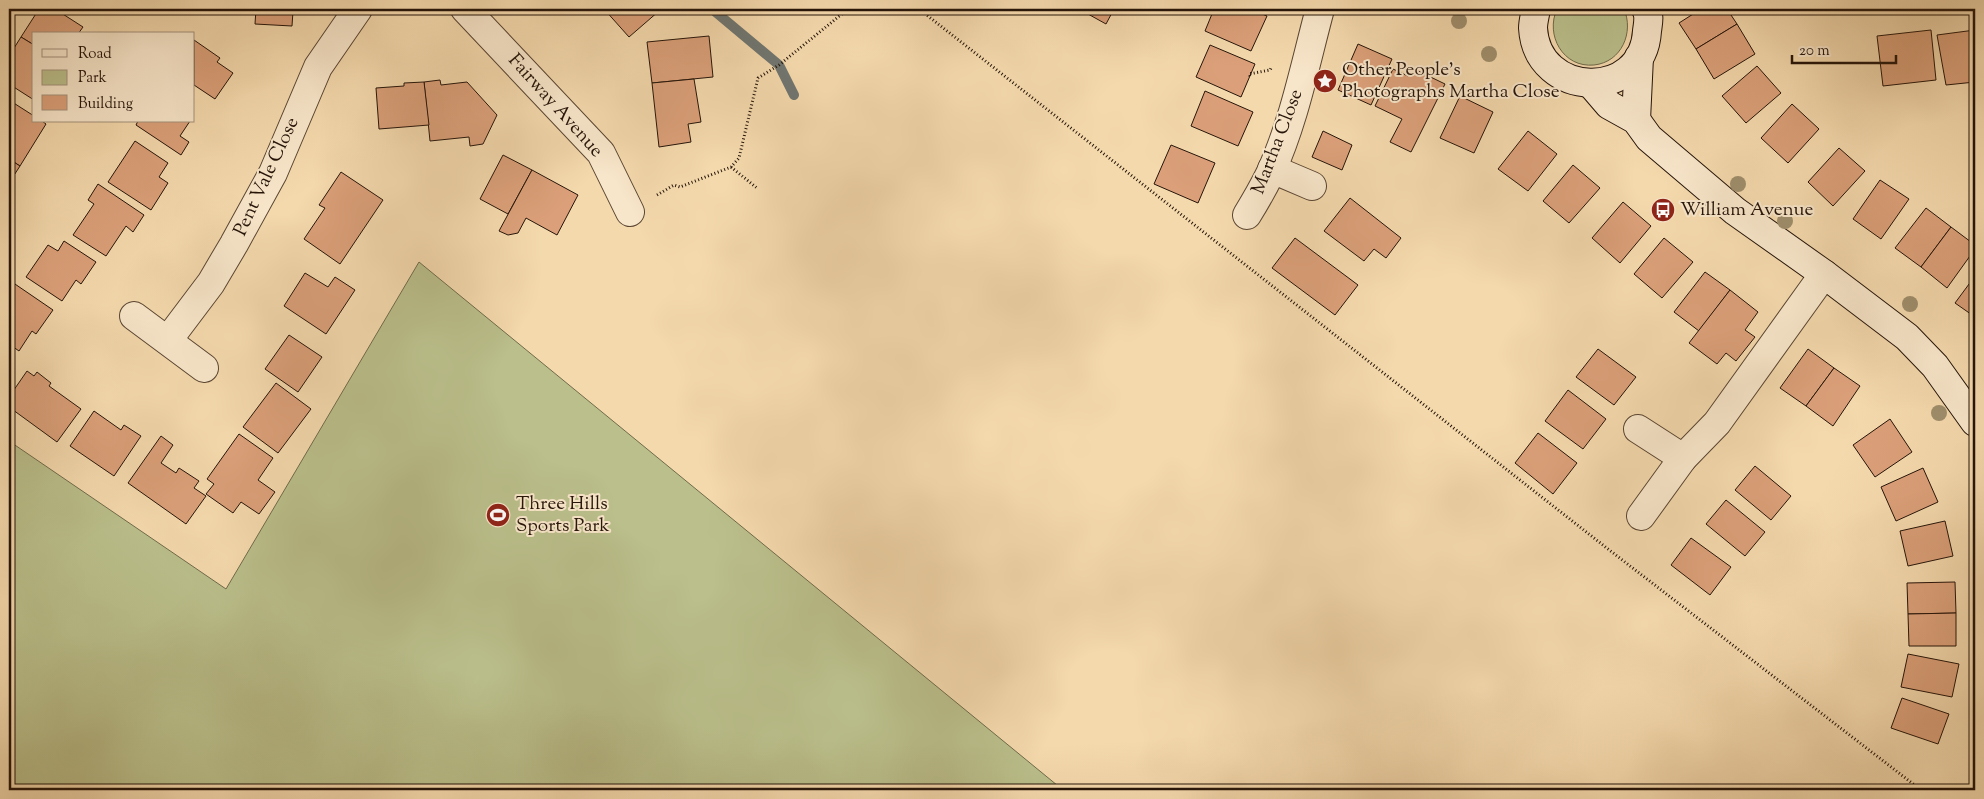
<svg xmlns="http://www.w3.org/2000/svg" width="1984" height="799" font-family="'Sorts Mill Goudy',serif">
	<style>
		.green { fill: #babf8b; stroke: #706a4a }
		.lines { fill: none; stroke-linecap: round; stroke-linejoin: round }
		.stream { stroke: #707671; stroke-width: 10 }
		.building { fill: #dba079; stroke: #251409 }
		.street-casing { stroke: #594532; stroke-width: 30 }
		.secondary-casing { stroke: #251409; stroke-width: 30 }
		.path { stroke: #251409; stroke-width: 3; stroke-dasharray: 1 2.5; stroke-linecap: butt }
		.street { stroke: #f8e6ca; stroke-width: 28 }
		.secondary { stroke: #f8e6ca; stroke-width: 28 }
		.tree { fill: #9f8e6c }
		.labels { text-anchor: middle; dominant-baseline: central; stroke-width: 4; stroke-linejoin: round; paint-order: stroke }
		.poi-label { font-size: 19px; fill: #251409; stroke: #f8e6ca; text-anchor: start }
		.street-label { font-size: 19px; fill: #251409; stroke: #f8e6ca }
	</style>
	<rect width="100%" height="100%" fill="#f4d9ad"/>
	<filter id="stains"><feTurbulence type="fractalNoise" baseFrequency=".004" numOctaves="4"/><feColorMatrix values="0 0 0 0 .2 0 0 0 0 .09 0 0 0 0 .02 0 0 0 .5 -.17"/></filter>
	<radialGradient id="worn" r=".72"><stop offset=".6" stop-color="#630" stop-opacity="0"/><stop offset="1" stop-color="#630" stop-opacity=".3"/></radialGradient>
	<g class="green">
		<path d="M1557,9h67c10,23 -2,53 -30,56 -31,3 -49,-30 -37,-56z"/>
		<path d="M419,262l644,528h-1054v-349l217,148z"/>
	</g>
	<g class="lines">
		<path class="stream" d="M712,9l67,56 15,30"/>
	</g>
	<g class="building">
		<path d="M39,9h16l28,18 -5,7h-44v11l-13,-8z"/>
		<path d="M256,9h43v2h-6l-1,15 -37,-2z"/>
		<path d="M604,9h53l2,2 -30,26z"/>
		<path d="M1079,9h35l-8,15z"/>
		<path d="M1214,9h36l17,7 -16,35 -46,-20z"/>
		<path d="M1701,9h26l10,15 -41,25 -17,-26z"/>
		<path d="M1737,24l18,30 -41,25 -18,-30z"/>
		<path d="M1931,30l5,50 -53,6 -6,-50z"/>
		<path d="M1975,30v52l-29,3 -9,-50z"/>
		<path d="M709,36l4,41 -61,6 -5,-41z"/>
		<path d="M21,37l13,8v55l-25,-16v-28z"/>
		<path d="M194,40l26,18 -3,4 16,11 -18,26 -21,-14z"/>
		<path d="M1358,44l34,15 -21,46 -33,-15z"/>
		<path d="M1210,45l45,19 -14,33 -45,-20z"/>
		<path d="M1757,66l24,27 -35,30 -24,-27z"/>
		<path d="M1412,68l33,16 -34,68 -21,-10 12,-23 -27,-13 18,-37 15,7z"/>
		<path d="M694,79l7,43 -13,2 3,18 -32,5 -7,-64z"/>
		<path d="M440,80l1,5 26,-3 30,33 -14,29 -13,2 -1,-9 -39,4 -6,-59z"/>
		<path d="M424,82l5,43 -50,4 -3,-41 28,-2v-3z"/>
		<path d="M1205,91l48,21 -15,34 -47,-20z"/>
		<path d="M1460,96l33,16 -19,41 -34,-15z"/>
		<path d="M9,100l25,16v5h8l4,3 -26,42 -11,-7z"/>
		<path d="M1792,104l27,25 -31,34 -27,-25z"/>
		<path d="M138,121h52l-10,15 9,6 -8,13 -45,-30z"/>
		<path d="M1323,131l29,14 -10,25 -30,-13z"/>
		<path d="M1528,131l29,23 -29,37 -30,-22z"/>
		<path d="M135,141l33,22 -9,14 9,6 -17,27 -43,-28z"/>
		<path d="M1171,145l44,18 -17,40 -44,-19z"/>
		<path d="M1839,148l26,23 -32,35 -25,-24z"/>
		<path d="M503,155l29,15 -24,44 -28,-15z"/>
		<path d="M9,159l11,7 -11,17z"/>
		<path d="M1573,165l27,23 -31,35 -26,-22z"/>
		<path d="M532,170l46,25 -21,40 -31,-17 -8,15 -10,2 -9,-4z"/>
		<path d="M341,172l42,28 -43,64 -36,-25 21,-31 -6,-3z"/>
		<path d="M1880,180l29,19 -28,40 -28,-20z"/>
		<path d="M98,184l46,31 -11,17 -7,-6 -20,30 -33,-21 21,-31 -6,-4z"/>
		<path d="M1350,198l51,40 -15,20 -12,-9 -10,12 -40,-30z"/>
		<path d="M1623,202l28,24 -31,37 -28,-25z"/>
		<path d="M1926,208l25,19 -30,40 -26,-19z"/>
		<path d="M1951,227l24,18v4l-28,39 -26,-21z"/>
		<path d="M1295,238l63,47 -23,30 -63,-47z"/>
		<path d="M1664,238l29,24 -31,36 -28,-24z"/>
		<path d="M64,241l32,21 -15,22 -5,-4 -14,21 -36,-24 22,-32 10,6z"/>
		<path d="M1705,272l25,18 -31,41 -25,-19z"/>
		<path d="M305,273l23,14 7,-10 20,13 -29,44 -42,-28z"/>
		<path d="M1975,276v41l-20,-14z"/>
		<path d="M12,282l41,28 -17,24 -4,-3 -13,20 -10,-7v-57z"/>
		<path d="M1730,290l28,22 -13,18 10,7 -19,24 -10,-8 -9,11 -28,-21z"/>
		<path d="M289,335l33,22 -24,35 -33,-23z"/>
		<path d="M1598,349l38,28 -22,28 -38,-28z"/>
		<path d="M1808,349l26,19 -28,38 -26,-18z"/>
		<path d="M1834,368l26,18 -27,40 -27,-20z"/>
		<path d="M27,371l7,5 3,-4 14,11 -2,3 32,23 -24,33 -48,-35v-10z"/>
		<path d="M276,383l35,26 -33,44 -35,-26z"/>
		<path d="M1568,390l38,29 -23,30 -38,-28z"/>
		<path d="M94,411l27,19 3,-5 17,11 -27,40 -44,-30z"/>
		<path d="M1890,419l22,33 -37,25 -22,-32z"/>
		<path d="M1538,433l39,30 -24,31 -38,-31z"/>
		<path d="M239,434l34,24 -15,22 17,12 -16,22 -18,-12 -8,11 -27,-19 8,-10 -7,-5z"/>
		<path d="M161,436l12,9 -12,18 15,10 3,-5 20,13 -5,7 12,8 -20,28 -58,-41z"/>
		<path d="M1755,466l36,30 -20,24 -36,-30z"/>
		<path d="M1923,468l15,34 -42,19 -15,-34z"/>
		<path d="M1726,500l39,32 -20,24 -39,-32z"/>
		<path d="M1945,521l8,35 -45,10 -8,-35z"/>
		<path d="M1691,538l40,29 -21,28 -39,-30z"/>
		<path d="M1955,582l1,31 -48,1 -1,-31z"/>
		<path d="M1956,613v33h-47l-1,-32z"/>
		<path d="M1908,654l51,10 -7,33 -51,-10z"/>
		<path d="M1902,698l47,16 -11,30 -47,-16z"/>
	</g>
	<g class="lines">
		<g class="street-casing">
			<g id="street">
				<path d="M465,9l136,144 29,59"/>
				<path d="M1272,169l40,17"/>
				<path d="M1247,215c8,-13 16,-27 23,-41 24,-52 35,-109 50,-165"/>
				<path d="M134,316l70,52"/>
				<path d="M168,340l43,-57 23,-39 39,-71 45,-106 40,-58"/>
				<path d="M1638,429l45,29"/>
				<path d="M1641,516l42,-58 34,-35 107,-149"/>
			</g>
		</g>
		<g class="secondary-casing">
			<g id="secondary">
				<path d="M1536,9c-1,6 -3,13 -3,19 4,71 110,74 114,3 1,-8 3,-15 -1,-22"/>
				<path d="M1591,84l18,21 27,15 13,18 86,73 89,63 83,63 28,29 40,56"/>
				<path d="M1636,120l3,-63"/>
			</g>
		</g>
		<g class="path">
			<path d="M919,9l689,540 313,241"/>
			<path d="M1250,76l-1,-2 21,-4 1,-2"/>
			<path d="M731,167l26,21"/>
			<path d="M657,195l17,-10 6,2 51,-20 8,-9 19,-80 21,-13 69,-56"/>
		</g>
		<use href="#street" class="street"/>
		<use href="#secondary" class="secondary"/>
	</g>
	<g class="tree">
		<circle cx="1459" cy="21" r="8"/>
		<circle cx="1489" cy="54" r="8"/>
		<circle cx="1738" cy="184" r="8"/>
		<circle cx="1785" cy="221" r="8"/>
		<circle cx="1910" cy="304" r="8"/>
		<circle cx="1939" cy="413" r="8"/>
	</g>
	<defs>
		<g id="sight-disc" transform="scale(1.25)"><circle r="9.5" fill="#8f2418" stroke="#f8e6ca"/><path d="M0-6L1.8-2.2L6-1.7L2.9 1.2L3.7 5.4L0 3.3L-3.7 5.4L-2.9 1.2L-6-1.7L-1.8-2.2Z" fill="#fff"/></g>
		<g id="bus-disc" transform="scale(1.25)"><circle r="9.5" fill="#8f2418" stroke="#f8e6ca"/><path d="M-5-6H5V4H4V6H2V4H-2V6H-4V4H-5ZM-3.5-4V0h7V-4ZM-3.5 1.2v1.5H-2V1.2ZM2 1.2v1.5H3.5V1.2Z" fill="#fff"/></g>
		<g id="stadium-disc" transform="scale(1.25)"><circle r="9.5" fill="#8f2418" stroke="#f8e6ca"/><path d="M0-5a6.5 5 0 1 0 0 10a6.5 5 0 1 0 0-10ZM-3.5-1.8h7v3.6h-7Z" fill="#fff"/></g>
	</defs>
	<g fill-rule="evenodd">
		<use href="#sight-disc" x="1325" y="81"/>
		<use href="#bus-disc" x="1663" y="210"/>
		<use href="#stadium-disc" x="498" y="515"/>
	</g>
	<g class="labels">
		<g class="poi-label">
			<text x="1342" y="70">Other People's<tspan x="1342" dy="22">Photographs Martha Close</tspan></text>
			<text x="1680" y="210">William Avenue</text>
			<text x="516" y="504">Three Hills<tspan x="516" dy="22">Sports Park</tspan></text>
		</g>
		<g class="street-label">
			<text transform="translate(555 106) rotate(48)">Fairway Avenue</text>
			<text transform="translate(1278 142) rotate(-69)">Martha Close</text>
			<text transform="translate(267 177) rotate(-65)">Pent Vale Close</text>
		</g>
	</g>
	<rect width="1984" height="799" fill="none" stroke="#f4d9ad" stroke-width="30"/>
	<rect x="10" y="10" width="1964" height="779" fill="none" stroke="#251409" stroke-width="2.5"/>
	<rect x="15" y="15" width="1954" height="769" fill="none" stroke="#251409"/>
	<rect x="32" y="32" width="162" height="90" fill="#f8e6ca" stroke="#a4927d"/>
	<rect x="42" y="49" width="25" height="8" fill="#f8e6ca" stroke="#a4927d"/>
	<text x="78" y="58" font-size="15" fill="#251409">Road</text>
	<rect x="42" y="70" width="25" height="15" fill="#babf8b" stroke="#a4927d"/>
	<text x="78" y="82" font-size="15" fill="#251409">Park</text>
	<rect x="42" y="95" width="25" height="15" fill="#dba079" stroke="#a4927d"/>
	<text x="78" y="108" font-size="15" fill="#251409">Building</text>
	<path d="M1792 55v8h104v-8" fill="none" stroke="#251409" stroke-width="2.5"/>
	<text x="1799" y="55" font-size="15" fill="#251409" stroke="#f8e6ca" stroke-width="4" paint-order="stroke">20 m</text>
	<rect width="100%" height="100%" filter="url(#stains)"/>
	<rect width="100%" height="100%" fill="url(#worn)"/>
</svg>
